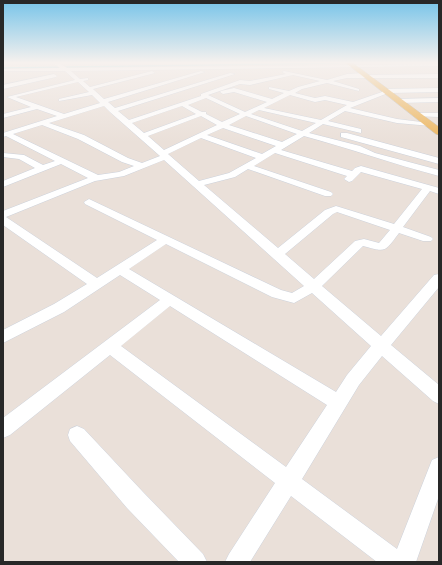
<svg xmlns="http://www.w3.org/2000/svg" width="442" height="565" font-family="Rubik,sans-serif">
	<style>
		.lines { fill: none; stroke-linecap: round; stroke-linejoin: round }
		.stream { stroke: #6edcea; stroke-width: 1.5 }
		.minor-casing { stroke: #ccd2dc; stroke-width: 1 }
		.major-casing { stroke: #c3c3c3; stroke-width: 1 }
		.minor { fill: #fff; fill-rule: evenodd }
		.major { fill: #ecb55d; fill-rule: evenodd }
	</style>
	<rect width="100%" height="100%" fill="#eae0d9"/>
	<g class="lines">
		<path class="stream" d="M3,68l336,-5"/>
		<g class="minor-casing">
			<g id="minor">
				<path d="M53,63h6l8,5 372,-4v2l-368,5 9,8 8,-1v2l-5,1 7,6 62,-16 3,2 -62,16 11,10 97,-28 4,1 -97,30 7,6 115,-35 5,1 -117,37 11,9 72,-24v-2l39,-14 10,1 36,-7 -4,-2 2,-1 43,9 20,-6 17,-1 2,2 73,-1v4h-92l-14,3 26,8v2l-32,-8 -25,6 -7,4 20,5 10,-2 28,6 29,-10 2,-3 55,-1v4l-51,1 -38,15 47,11 32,4 2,1v2l-34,-3 -52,-12 -17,10 33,8v4l-38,-9 -14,9 51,13 15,7 64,17v6c-46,-12 -90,-28 -135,-40l-23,14 71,21 3,-3 6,-2 78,22v6l-9,-3 -27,36 28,10 2,2 -2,2h-8l-24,-8c-15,20 -13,19 -36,13l-41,40 59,50 53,-61 5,-1v13l-48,58 48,40v19l-6,-3 -51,-45 -23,29 -57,94 95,70 35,-89 7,-3v39l-23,66h-39l-86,-66 -41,66h-25l4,-8 46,-71 -165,-128 -100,80 -7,3v-20l157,-118 -40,-25 -56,37 -61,31v-13l51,-26 33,-20 -84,-59v-14l85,-33 -27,-14 -58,23v-6l32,-13 -16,-9 -16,-2v-4l21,2 19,10 12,-4 -49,-25 -3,1v-4l54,-17 -20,-7 -34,9v-4l28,-7 -24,-10 68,-17 -10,-9h-62v-2l57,-1zM293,75l27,6 -22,6 -9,4 -20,-4v2l15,4 -12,6 -38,-11 -13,3 -1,1 3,2 11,-2 33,10 -22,10 -37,-17 32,-11 10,1zM78,82l11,10 -30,7v2l33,-6 8,8 -36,11 -48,-17zM290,95l25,7 10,-2 22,5 -26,15 -57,-12zM206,98l34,16 -18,8 -16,-8v-2h-4l-14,-7zM104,106l6,6 50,44 -18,7 -14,-5 -44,-23 -35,-12zM182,106l14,8 -52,19 -12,-10zM259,110l57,13 -14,8 -51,-17zM201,116l16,9 -53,25 -16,-14zM246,116l51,18 -15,8 -53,-17zM42,125l36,14 44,23 12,4 -15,6 -21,3 -85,-41zM223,128l53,18 -14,8 -55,-19zM201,138l55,20 -27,15 -30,8 -31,-27zM275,153l72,23 -3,3 5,3 3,-1 9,-9 61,17 -28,35 -58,-18 -11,4 -47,38 -74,-63 31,-8 13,-8 77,27h6l2,-2 -2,-2 -77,-26zM164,160l140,126 -12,7 -11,-3 -192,-91 -5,3 1,2 72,36 -60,38 -91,-61 89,-36 29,-5zM337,212l53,18 -11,13 -15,-4 -9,2 -41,38 -29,-25 48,-40zM166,244l106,53 22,6 18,-10 59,53 -24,29 -11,17 -207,-123zM170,306l157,99 -41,62 -165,-121z"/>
				<path d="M54,74l3,2 -1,1 -53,12v-4z"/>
				<path d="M439,98v4l-41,1 -3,-2 3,-2z"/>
				<path d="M416,113h23v4l-25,-1 -1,-1z"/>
				<path d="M341,133h6l92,25v6l-98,-27z"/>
				<path d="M77,426l7,3 59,63 60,62 4,8h-28l-52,-54 -57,-67 -2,-6 2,-6z"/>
			</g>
		</g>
		<g class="major-casing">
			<path id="major" d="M346,63h7l86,64v8l-3,-1z"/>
		</g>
		<use href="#minor" class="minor"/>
		<use href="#major" class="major"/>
	</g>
	<linearGradient id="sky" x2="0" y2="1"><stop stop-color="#77c4e9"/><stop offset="0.44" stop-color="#f6f1ee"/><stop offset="1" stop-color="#f6f1ee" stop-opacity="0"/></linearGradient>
	<rect width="442" height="142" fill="url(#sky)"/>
	<rect width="442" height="565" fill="none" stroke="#282828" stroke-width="8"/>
</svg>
